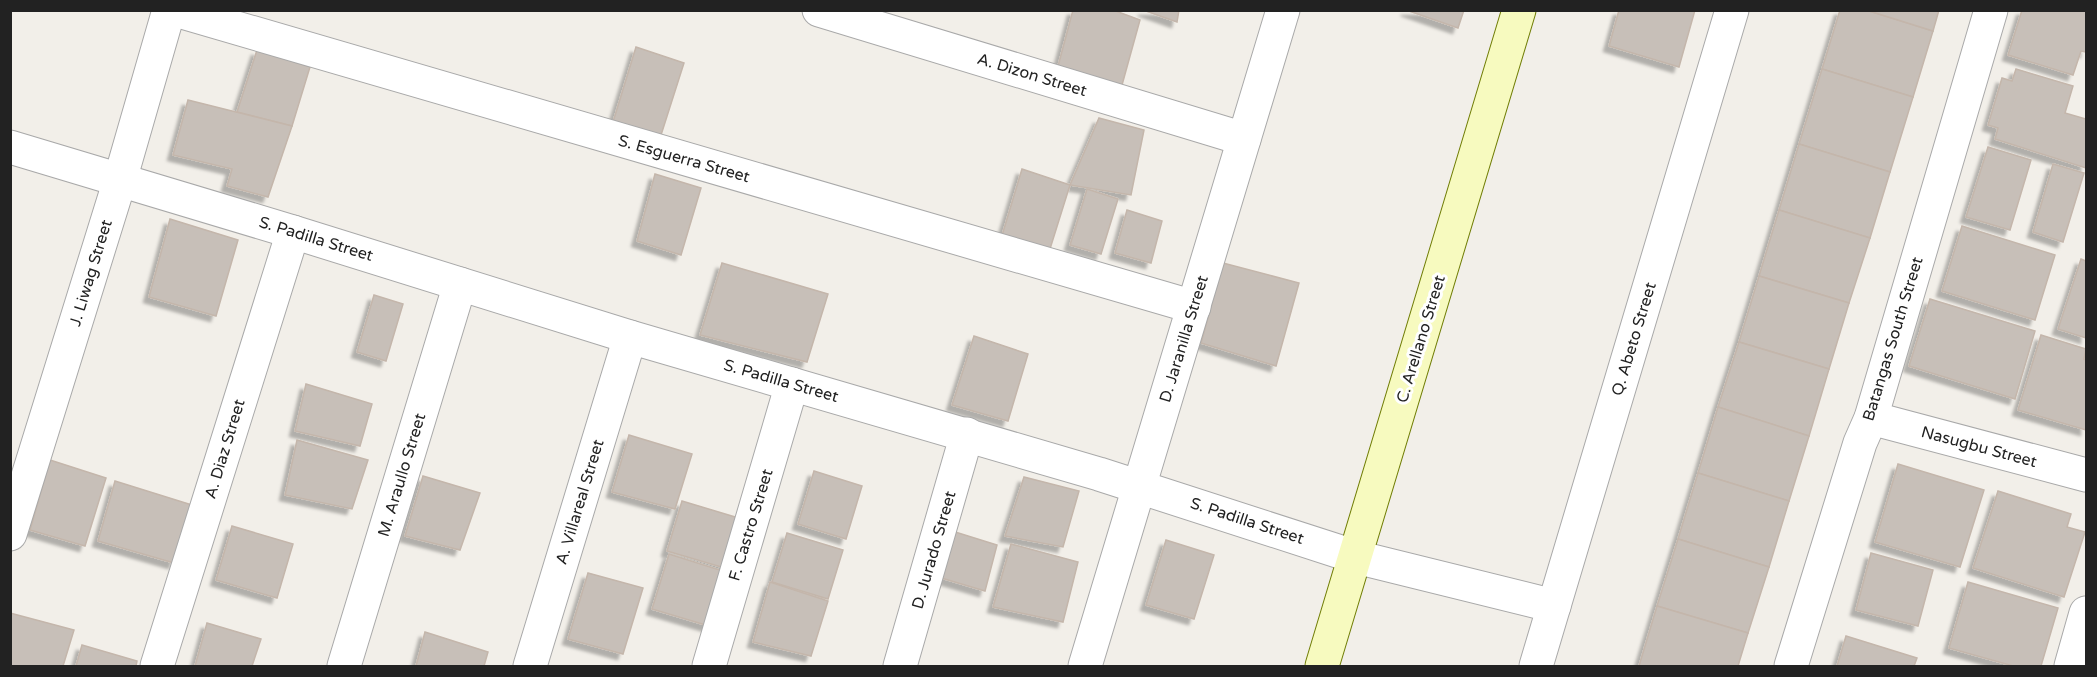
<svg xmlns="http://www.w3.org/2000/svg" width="2097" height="677" font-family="'Varela Round',sans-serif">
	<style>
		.building { fill: #c7bfb8; stroke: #c4b6ab; stroke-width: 1.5; filter: url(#shadow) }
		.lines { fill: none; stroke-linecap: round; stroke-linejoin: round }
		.street-casing { stroke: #a9a9a9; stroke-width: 35 }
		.secondary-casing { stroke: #707d05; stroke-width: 35 }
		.street { stroke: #fff; stroke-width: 33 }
		.secondary { stroke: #f7fabf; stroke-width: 33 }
		.labels { text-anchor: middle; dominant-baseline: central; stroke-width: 6; stroke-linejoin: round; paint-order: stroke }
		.street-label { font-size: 16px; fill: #222; stroke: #fff }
	</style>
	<defs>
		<filter id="shadow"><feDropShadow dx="-5.5" dy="5.5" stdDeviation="1.5" flood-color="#0004"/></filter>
	</defs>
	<rect width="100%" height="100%" fill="#f2efe9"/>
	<g class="building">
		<path d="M1073,10h40l27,10 -18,65 -65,-15z"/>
		<path d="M1143,10h36l-2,12z"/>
		<path d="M1406,10h58l-6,18z"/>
		<path d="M1619,10h76l-16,57 -70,-21z"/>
		<path d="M1840,10h26l67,21 -20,66 -91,-28z"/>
		<path d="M1866,10h73l-6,21z"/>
		<path d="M2022,10h64v42l-5,-1 -8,24 -65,-20z"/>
		<path d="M636,47l48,16 -23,72 -48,-13z"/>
		<path d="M257,50l53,17 -18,59 -55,-14z"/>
		<path d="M1822,69l91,28 -23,75 -91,-28z"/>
		<path d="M2016,69l57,17 -8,27 21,6v49l-91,-29 3,-11 -10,-3 14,-47 10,3z"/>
		<path d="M188,100l104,26 -24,71 -41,-11 5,-17 -59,-14z"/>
		<path d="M1099,118l45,12 -13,65 -61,-10z"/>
		<path d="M1799,144l91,28 -20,66 -91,-28z"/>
		<path d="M1988,147l43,13 -21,70 -44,-13z"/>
		<path d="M2053,164l31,9 -21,69 -30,-10z"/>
		<path d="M1022,169l48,16 -21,67 -48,-13z"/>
		<path d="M655,174l46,14 -20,67 -44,-14z"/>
		<path d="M1087,189l31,10 -17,55 -31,-9z"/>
		<path d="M1127,210l35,11 -11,42 -36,-10z"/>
		<path d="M1779,210l91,28 -21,65 -90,-27z"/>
		<path d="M170,219l68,21 -22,76 -67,-19z"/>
		<path d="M1962,226l93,29 -20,65 -93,-29z"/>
		<path d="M2081,259l5,2v77l-28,-9z"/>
		<path d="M722,263l106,31 -21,68 -107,-27z"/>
		<path d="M1223,263l76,20 -23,83 -75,-23z"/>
		<path d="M1759,276l90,27 -20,66 -90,-27z"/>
		<path d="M374,295l29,9 -17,57 -29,-9z"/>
		<path d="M1930,299l105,32 -20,68 -106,-33z"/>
		<path d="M2041,335l45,14 -2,10 2,1v70l-68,-20z"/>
		<path d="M974,336l54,18 -20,67 -56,-16z"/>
		<path d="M1739,342l90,27 -20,67 -91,-29z"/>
		<path d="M306,384l66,20 -12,42 -65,-15z"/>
		<path d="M1718,407l91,29 -20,65 -91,-28z"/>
		<path d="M629,435l63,19 -17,55 -63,-17z"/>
		<path d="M297,440l71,20 -16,49 -67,-14z"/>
		<path d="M50,460l56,18 -21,68 -55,-16z"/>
		<path d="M1898,464l86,26 -24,77 -85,-25z"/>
		<path d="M814,471l48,15 -16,53 -48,-15z"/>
		<path d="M1698,473l91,28 -20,66 -91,-28z"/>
		<path d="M423,476l57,17 -20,57 -55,-14z"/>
		<path d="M1024,477l55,14 -16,56 -58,-11z"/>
		<path d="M115,481l77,24 -18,58 -76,-22z"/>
		<path d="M1998,491l73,23 -4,13 18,5 -21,65 -91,-29z"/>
		<path d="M682,501l60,18 -14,50 -61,-18z"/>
		<path d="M232,526l61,18 -16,54 -61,-18z"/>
		<path d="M952,531l45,14 -12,46 -47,-14z"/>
		<path d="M787,533l56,17 -15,49 -56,-17z"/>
		<path d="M1678,539l91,28 -21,66 -91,-27z"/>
		<path d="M1166,540l48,15 -20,64 -48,-14z"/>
		<path d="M1011,544l67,18 -15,60 -70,-15z"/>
		<path d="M1871,553l62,17 -15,56 -62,-16z"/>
		<path d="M669,554l57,18 -17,54 -57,-17z"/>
		<path d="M588,573l55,15 -20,66 -55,-15z"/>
		<path d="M770,582l58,19 -17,55 -58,-14z"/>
		<path d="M1968,582l90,26 -17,58h-28l-64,-18z"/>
		<path d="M1657,606l91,27 -10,33h-99z"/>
		<path d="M10,613l64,17 -11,36h-53z"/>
		<path d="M207,623l54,16 -9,27h-57z"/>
		<path d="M425,632l63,20 -4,14h-68z"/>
		<path d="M1846,636l71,22 -3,8h-77z"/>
		<path d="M82,645l55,16 -1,5h-60z"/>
	</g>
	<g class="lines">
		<g class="street-casing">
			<g id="street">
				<path d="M175,10l1019,297"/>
				<path d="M819,10l425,129"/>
				<path d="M10,147l283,85 337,105 469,137 257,83 198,49"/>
				<path d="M1871,418l215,57"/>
				<path d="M10,534l110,-354 49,-170"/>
				<path d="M157,666l136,-434"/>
				<path d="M344,666l116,-382"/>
				<path d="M530,666l100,-329"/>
				<path d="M709,666l83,-282"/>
				<path d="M900,666l67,-232"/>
				<path d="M1085,666l198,-656"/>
				<path d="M1536,666l196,-656"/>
				<path d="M1791,666l69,-223 11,-25 120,-408"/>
				<path d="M2071,666l15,-53"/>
			</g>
		</g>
		<g class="secondary-casing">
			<path id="secondary" d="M1322,666l197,-656"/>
		</g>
		<use href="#street" class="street"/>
		<use href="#secondary" class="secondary"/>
	</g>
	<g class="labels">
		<g class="street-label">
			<text transform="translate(1032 75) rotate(17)">A. Dizon Street</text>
			<text transform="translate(684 159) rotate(16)">S. Esguerra Street</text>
			<text transform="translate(316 239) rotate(17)">S. Padilla Street</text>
			<text transform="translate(91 273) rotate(-73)">J. Liwag Street</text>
			<text transform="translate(1184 339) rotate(-73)">D. Jaranilla Street</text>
			<text transform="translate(1421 339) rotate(-73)">C. Arellano Street</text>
			<text transform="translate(1634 339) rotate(-73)">Q. Abeto Street</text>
			<text transform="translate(1893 339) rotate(-73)">Batangas South Street</text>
			<text transform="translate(781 381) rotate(16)">S. Padilla Street</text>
			<text transform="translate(1979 447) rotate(15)">Nasugbu Street</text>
			<text transform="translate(225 449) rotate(-73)">A. Diaz Street</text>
			<text transform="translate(402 475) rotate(-73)">M. Araullo Street</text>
			<text transform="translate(580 502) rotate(-73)">A. Villareal Street</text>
			<text transform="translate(1247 521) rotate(18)">S. Padilla Street</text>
			<text transform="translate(751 525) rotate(-73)">F. Castro Street</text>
			<text transform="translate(934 550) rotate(-74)">D. Jurado Street</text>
		</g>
	</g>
	<rect width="2097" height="677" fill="none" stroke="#222222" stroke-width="24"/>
</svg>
